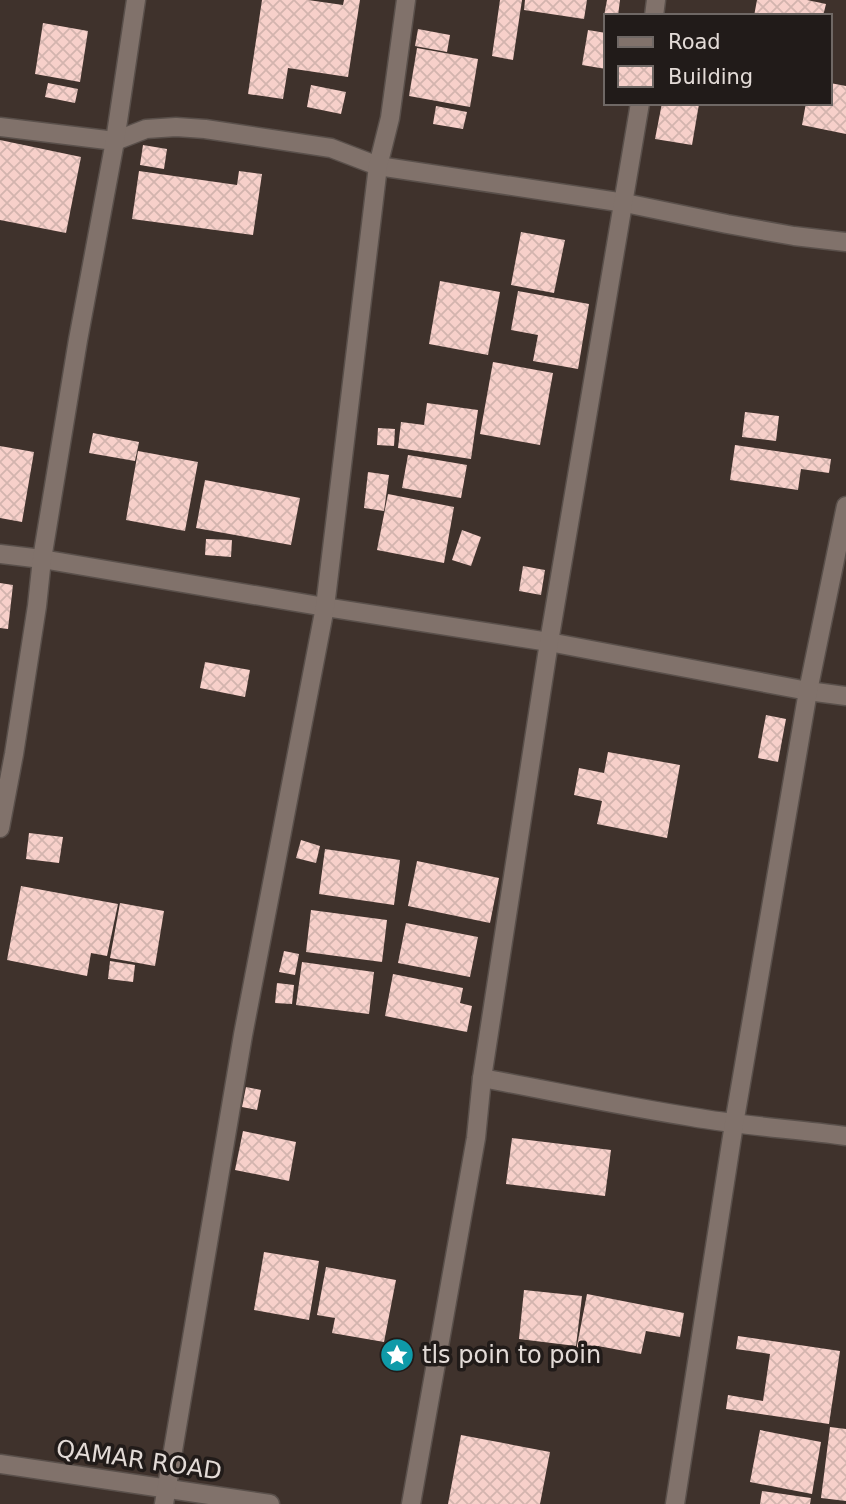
<svg xmlns="http://www.w3.org/2000/svg" width="846" height="1504" font-family="'DejaVu Sans',sans-serif">
	<style>
		.building { fill: url(#building-cross-hatch) }
		.lines { fill: none; stroke-linecap: round; stroke-linejoin: round }
		.minor-casing { stroke: #5a504b; stroke-width: 21 }
		.minor { stroke: #81726b; stroke-width: 18 }
		.labels { text-anchor: middle; dominant-baseline: central; stroke-width: 7; stroke-linejoin: round; paint-order: stroke }
		.poi-label { font-size: 24px; fill: #e3dbd7; stroke: #211b19; text-anchor: start }
		.street-label { font-size: 24px; fill: #e3dbd7; stroke: #211b19 }
	</style>
	<defs>
		<pattern id="building-cross-hatch" width="8" height="8" patternUnits="userSpaceOnUse" patternTransform="scale(1.75)"><rect width="8" height="8" fill="#f7d0ca"/><path d="M0 0l8 8M0 8l8-8" fill="none" stroke="#d3b4ae"/></pattern>
	</defs>
	<rect width="100%" height="100%" fill="#3f322c"/>
	<g class="building">
		<path d="M262,0h46l35,5 1,-5h16l-12,77 -60,-9 -5,31 -35,-5z"/>
		<path d="M500,0h22l-9,60 -21,-4z"/>
		<path d="M525,0h62l-3,19 -60,-9z"/>
		<path d="M607,0h13l-2,16h-14z"/>
		<path d="M757,0h50l19,4 -3,12h-69z"/>
		<path d="M43,23l45,8 -8,51 -45,-8z"/>
		<path d="M418,29l32,6 -3,17 -32,-6z"/>
		<path d="M588,30l18,3v36l-24,-4z"/>
		<path d="M417,48l61,11 -8,48 -61,-11z"/>
		<path d="M48,83l30,6 -3,14 -30,-6z"/>
		<path d="M830,83l16,3v48l-44,-9 4,-22h24z"/>
		<path d="M311,85l35,7 -5,22 -34,-7z"/>
		<path d="M662,103l37,1 -7,41 -37,-6z"/>
		<path d="M436,106l31,6 -4,17 -30,-5z"/>
		<path d="M0,140l81,17 -15,76 -66,-13z"/>
		<path d="M143,145l24,4 -3,20 -24,-4z"/>
		<path d="M139,171l98,14 2,-14 23,3 -9,61 -121,-16z"/>
		<path d="M521,232l44,8 -11,53 -43,-8z"/>
		<path d="M440,281l60,11 -12,63 -59,-11z"/>
		<path d="M518,291l71,13 -11,65 -45,-8 5,-26 -27,-5z"/>
		<path d="M493,362l60,11 -13,72 -60,-11z"/>
		<path d="M427,403l51,7 -7,49 -73,-11 3,-26 23,3z"/>
		<path d="M745,412l34,4 -3,25 -34,-4z"/>
		<path d="M378,428l17,1 -1,17 -17,-1z"/>
		<path d="M93,433l46,9 -4,19 -46,-8z"/>
		<path d="M735,445l96,14 -2,14 -28,-4 -3,21 -68,-10z"/>
		<path d="M0,446l34,6 -12,70 -22,-4z"/>
		<path d="M138,451l60,11 -13,69 -59,-11z"/>
		<path d="M408,455l59,10 -6,33 -59,-10z"/>
		<path d="M368,472l21,3 -5,36 -20,-3z"/>
		<path d="M205,480l95,18 -9,47 -95,-17z"/>
		<path d="M388,494l66,13 -10,56 -67,-13z"/>
		<path d="M462,530l19,7 -10,29 -19,-6z"/>
		<path d="M206,539l26,1 -1,17 -26,-2z"/>
		<path d="M523,566l22,4 -4,25 -22,-4z"/>
		<path d="M0,583l13,2 -5,44 -8,-1z"/>
		<path d="M205,662l45,8 -5,27 -45,-9z"/>
		<path d="M766,715l20,4 -8,43 -20,-4z"/>
		<path d="M608,752l72,13 -13,73 -70,-14 5,-23 -28,-6 5,-27 25,5z"/>
		<path d="M29,833l34,4 -4,26 -33,-4z"/>
		<path d="M301,840l19,6 -4,17 -20,-5z"/>
		<path d="M325,849l75,11 -6,45 -75,-11z"/>
		<path d="M417,861l82,17 -9,45 -82,-17z"/>
		<path d="M21,886l97,18 -11,52 -16,-3 -4,23 -80,-16z"/>
		<path d="M120,903l44,8 -9,55 -45,-8z"/>
		<path d="M311,910l76,10 -5,42 -76,-10z"/>
		<path d="M406,923l72,14 -8,40 -72,-14z"/>
		<path d="M284,951l15,3 -4,21 -16,-3z"/>
		<path d="M110,961l25,4 -2,17 -25,-3z"/>
		<path d="M302,962l72,10 -5,42 -73,-9z"/>
		<path d="M393,974l70,14 -3,15 12,3 -5,26 -82,-16z"/>
		<path d="M277,983l17,2 -2,19 -17,-1z"/>
		<path d="M246,1087l15,3 -4,20 -15,-3z"/>
		<path d="M243,1131l53,11 -7,39 -54,-11z"/>
		<path d="M512,1138l99,12 -6,46 -99,-12z"/>
		<path d="M264,1252l55,9 -10,59 -55,-10z"/>
		<path d="M326,1267l70,13 -12,62 -52,-9 3,-15 -18,-3z"/>
		<path d="M524,1290l58,6 -6,50 -57,-7z"/>
		<path d="M587,1294l97,19 -4,24 -34,-6 -5,23 -43,-8 -3,14 -20,-4z"/>
		<path d="M738,1336l102,15 -11,73 -103,-15 2,-14 35,6 7,-47 -34,-5z"/>
		<path d="M830,1427l16,2v72l-25,-3z"/>
		<path d="M760,1430l61,12 -9,52 -62,-12z"/>
		<path d="M461,1435l89,17 -10,52h-92z"/>
		<path d="M762,1491l49,7 -1,6h-50z"/>
	</g>
	<g class="lines">
		<g class="minor-casing">
			<g id="minor">
				<path d="M654,16l2,-16"/>
				<path d="M0,127l115,14 31,-12 30,-2 29,2 126,19 47,18 247,37 102,21 67,12 52,6"/>
				<path d="M0,554l42,5 283,48 224,35 259,49 38,5"/>
				<path d="M0,828l14,-74 23,-148 5,-47 36,-219 37,-199 21,-141"/>
				<path d="M482,1078c70,13 140,28 210,39 51,9 103,12 154,19"/>
				<path d="M0,1464l270,40"/>
				<path d="M164,1504l79,-469 82,-428 53,-441 12,-48 16,-118"/>
				<path d="M411,1504l65,-366 6,-60 67,-436 91,-539"/>
				<path d="M675,1504l59,-380 74,-433 38,-185"/>
			</g>
		</g>
		<use href="#minor" class="minor"/>
	</g>
	<defs>
		<g id="sight-disc" transform="scale(1.75)"><circle r="9.5" fill="#0f9aa8" stroke="#211b19"/><path d="M0-6L1.8-2.2L6-1.7L2.9 1.2L3.7 5.4L0 3.3L-3.7 5.4L-2.9 1.2L-6-1.7L-1.8-2.2Z" fill="#fff"/></g>
	</defs>
	<g fill-rule="evenodd">
		<use href="#sight-disc" x="397" y="1355"/>
	</g>
	<g class="labels">
		<g class="poi-label">
			<text x="422" y="1355">tls poin to poin</text>
		</g>
		<g class="street-label">
			<text transform="translate(139 1460) rotate(8)">QAMAR ROAD</text>
		</g>
	</g>
	<rect x="604" y="14" width="228" height="91" fill="#211b19" stroke="#6f6865" stroke-width="2"/>
	<rect x="618" y="37" width="35" height="10" fill="#81726b" stroke="#6f6865" stroke-width="2"/>
	<text x="668" y="49" font-size="21" fill="#e3dbd7">Road</text>
	<rect x="618" y="66" width="35" height="21" fill="url(#building-cross-hatch)" stroke="#6f6865" stroke-width="2"/>
	<text x="668" y="84" font-size="21" fill="#e3dbd7">Building</text>
</svg>
